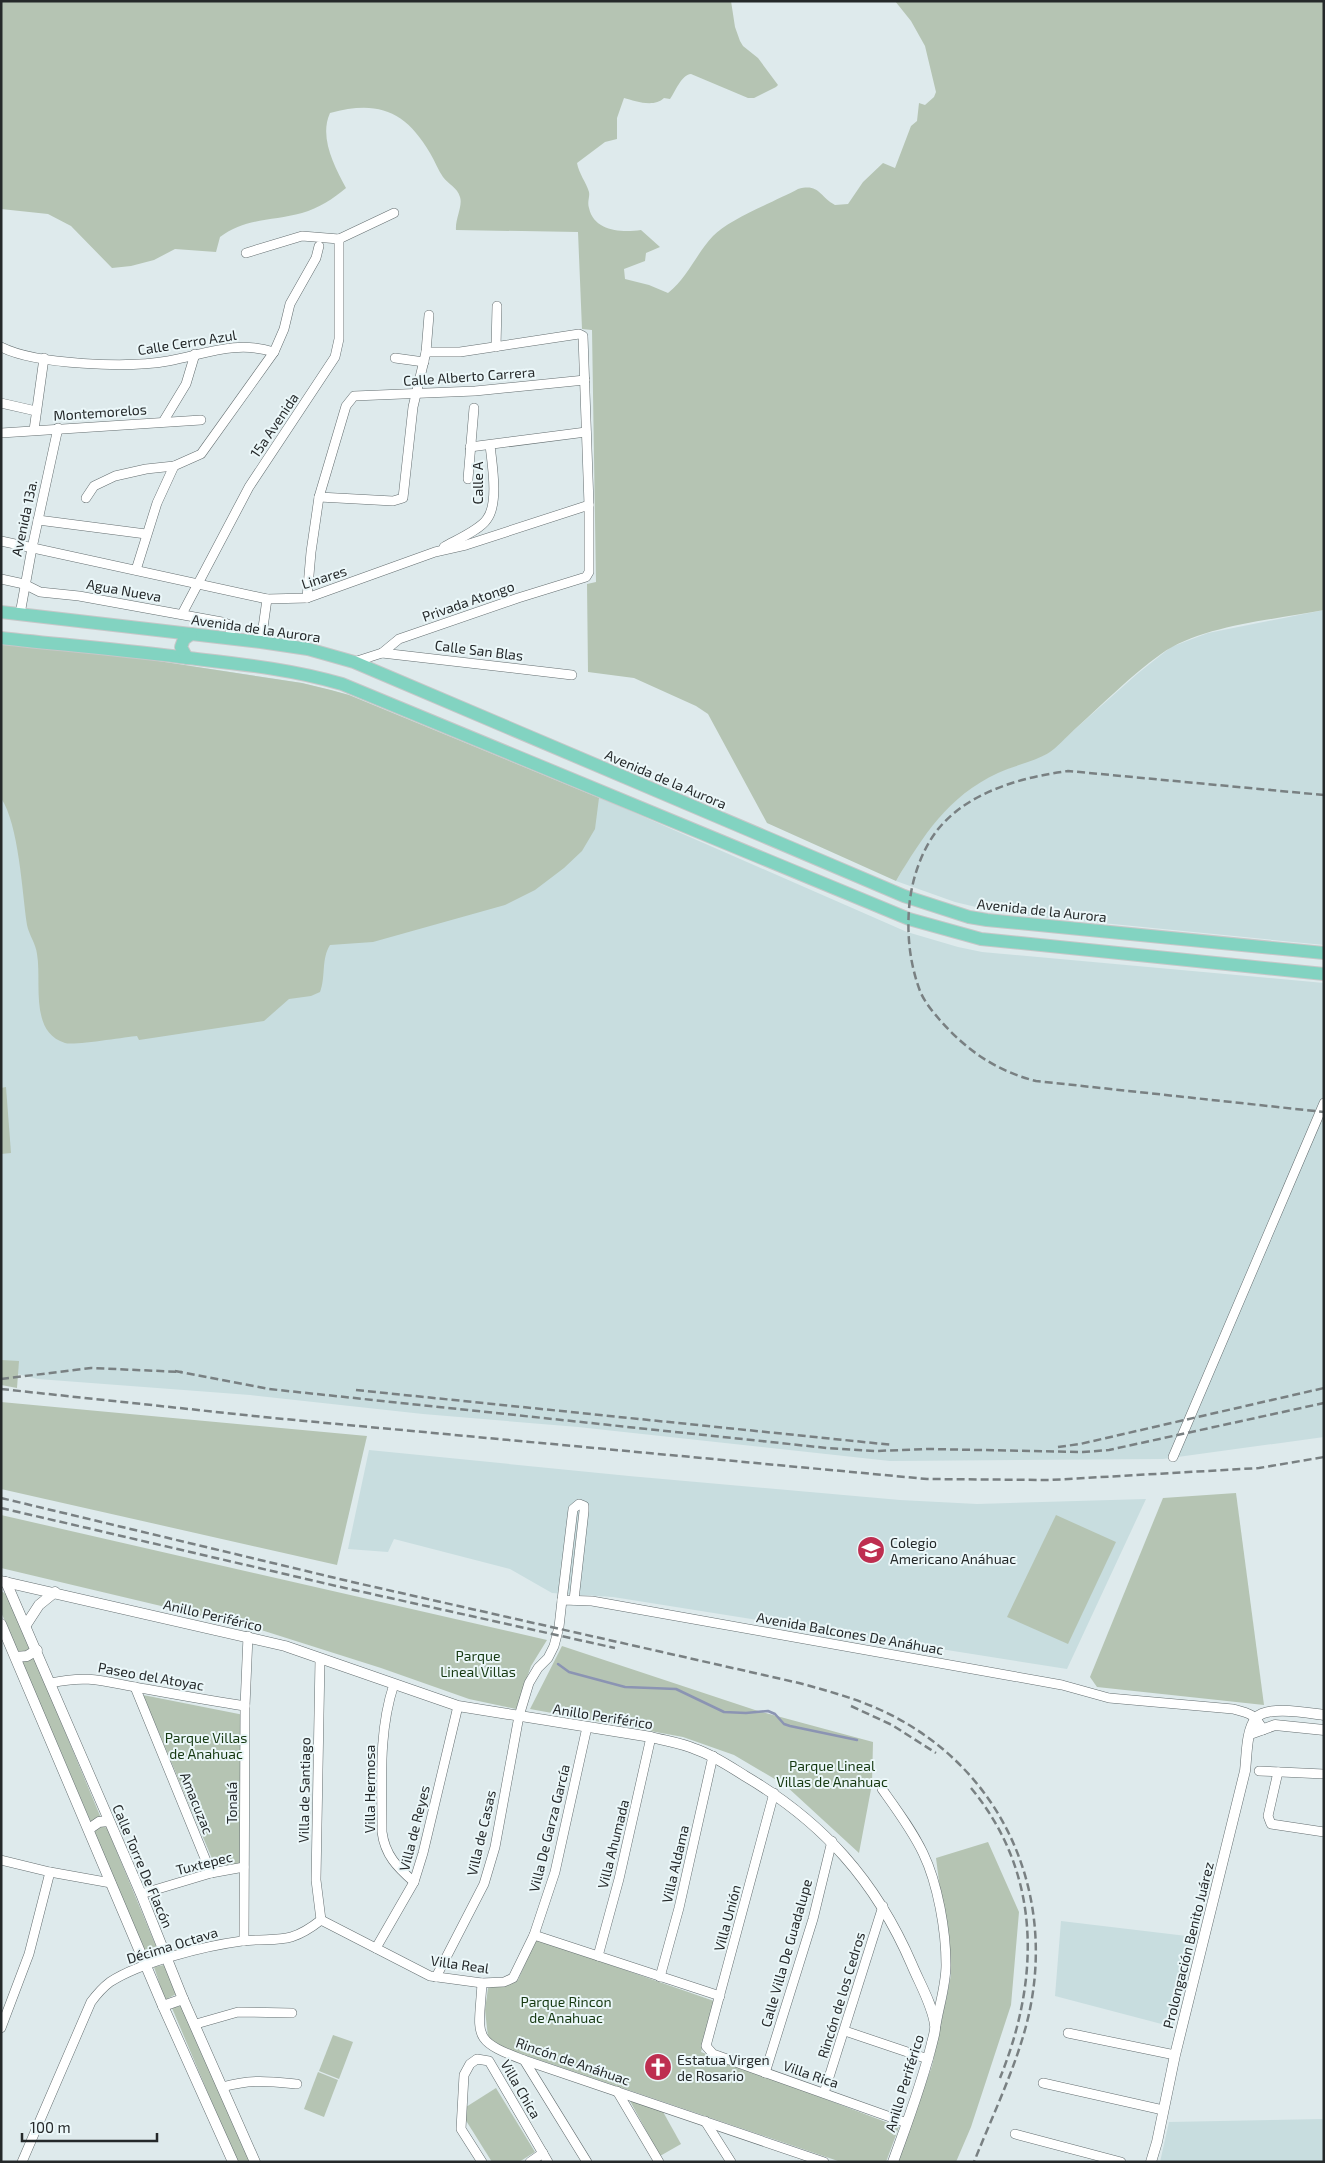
<svg xmlns="http://www.w3.org/2000/svg" width="1325" height="2163" font-family="'Exo 2',sans-serif">
	<style>
		.built { fill: #c8dddf }
		.green { fill: #b5c4b3 }
		.lines { fill: none; stroke-linecap: round; stroke-linejoin: round }
		.stream { stroke: #8b94b3; stroke-width: 2.5 }
		.minor-casing { stroke: #646e70; stroke-width: 10 }
		.tertiary-casing { stroke: #646e70; stroke-width: 11 }
		.primary-casing { stroke: #c6c7c8; stroke-width: 14 }
		.minor { stroke: #fff; stroke-width: 9 }
		.tertiary { stroke: #fff; stroke-width: 10 }
		.primary { stroke: #82d3c1; stroke-width: 12 }
		.rail { stroke: #798082; stroke-width: 2.5; stroke-dasharray: 8 4; stroke-linecap: butt }
		.labels { text-anchor: middle; dominant-baseline: central; stroke-width: 4; stroke-linejoin: round; paint-order: stroke }
		.street-label { font-size: 14px; fill: #25292a; stroke: #ebf7f9 }
		.poi-label { font-size: 14px; fill: #25292a; stroke: #ebf7f9; text-anchor: start }
		.park-label { font-size: 14px; fill: #163911; stroke: #ebf7f9 }
	</style>
	<rect width="100%" height="100%" fill="#deeaec"/>
	<g class="built">
		<path d="M1324,610v335l-323,-32 -46,-11 -59,-21 24,-41 21,-25 16,-16 20,-15 19,-11 51,-19 90,-80 34,-27 37,-14z"/>
		<path d="M1,644l144,15 157,24 47,12 261,107 297,130 51,15 24,5 342,31v454l-161,22 -273,2 -312,-34 -155,-13 -173,-19 -212,-16 -37,-9z"/>
		<path d="M369,1450l260,26 271,24 77,4 169,-5 -79,170 -454,-72 -61,-4 -42,-24 -116,-30 -6,13 -40,-3z"/>
		<path d="M1061,1921l134,16 -22,90 -118,-31z"/>
		<path d="M1324,2119v43h-164l9,-40z"/>
	</g>
	<g class="green">
		<path d="M1,1h730l4,26 5,14 3,5 15,12 20,27 -2,2 -22,11h-6l-57,-24c-10,1 -15,17 -21,25l-6,-1c-10,10 -29,3 -40,0l-7,20v21l-12,3 -28,21c2,11 9,19 12,29 1,5 -2,10 0,16 5,23 32,25 52,22l19,17 -14,6 -1,8 -21,8 1,10 24,6 19,8c20,-16 28,-39 45,-57 16,-17 63,-35 85,-47 21,-6 21,7 37,16l13,-1 15,-22 20,-19 12,5 16,-42 6,-5 2,-18 6,2 9,-8 2,-5 -11,-46 -14,-25 -16,-20h429v609c-50,10 -122,15 -163,44 -31,22 -58,50 -86,75 -9,8 -18,19 -28,25 -15,8 -34,12 -49,19 -50,23 -75,63 -102,108l-129,-58 -59,-109 -12,-8 -62,-28 -46,-6 -1,-88 9,-2 -4,-252 -10,-1 -4,-97 -122,-2c-1,-11 7,-24 4,-33 -3,-10 -11,-12 -17,-20 -5,-7 -8,-16 -13,-24 -25,-43 -53,-53 -100,-40 -11,24 4,53 16,75 -13,11 -27,20 -44,25 -29,8 -57,5 -82,24l-4,15 -41,-3 -21,11 -23,6 -19,2 -41,-42 -23,-12 -47,-5z"/>
		<path d="M1,644l144,15 157,24 29,7 18,5 250,103 -4,31 -13,22 -18,17 -29,22 -30,15 -132,37 -43,3c-9,14 -4,32 -10,47l-9,4 -22,3 -25,22 -125,19 -2,-4c-12,1 -64,10 -72,7 -36,-11 -23,-61 -28,-89 -1,-10 -8,-19 -10,-29 -5,-33 -8,-100 -26,-127z"/>
		<path d="M6,1087l5,66 -10,1v-66z"/>
		<path d="M1,1360l18,1 -2,27 -16,-3z"/>
		<path d="M1,1402l366,34 -30,129 -336,-76z"/>
		<path d="M1236,1493l28,212 -167,-18 -7,-10 73,-179z"/>
		<path d="M1,1515l546,125 -16,26 -15,43 -47,-10 -88,-31 -123,-39 -257,-61z"/>
		<path d="M1056,1515l60,27 -48,102 -61,-27z"/>
		<path d="M1,1591l7,4 93,223 -10,5 -90,-211z"/>
		<path d="M562,1646l193,64 118,32 -1,42 -13,69 -74,-68 -51,-30 -51,-18 -153,-28z"/>
		<path d="M143,1695l101,20 -2,148 -26,5z"/>
		<path d="M103,1826l4,2 51,123 -2,6 -9,-1 -52,-122v-5z"/>
		<path d="M988,1842l31,70 -8,93 -40,122 -15,35h-59l35,-96 19,-91 -15,-117z"/>
		<path d="M536,1939l178,62 -13,51 198,75 -13,35h-45l-340,-115 -13,-10 -3,-27 3,-22 30,-8z"/>
		<path d="M164,1965l14,28 -13,7 -11,-33z"/>
		<path d="M184,2005l67,157h-14l-65,-154z"/>
		<path d="M333,2035l20,7 -14,37 -20,-8z"/>
		<path d="M318,2072l20,8 -14,37 -20,-8z"/>
		<path d="M496,2088l39,64 -16,10h-27l-27,-43 1,-12z"/>
		<path d="M630,2101l32,9 19,34 -21,12z"/>
	</g>
	<g class="lines">
		<path class="stream" d="M558,1664l11,8 56,15 51,2 48,23 22,1 22,-2 7,3 9,10 6,2 67,14"/>
		<g class="minor-casing">
			<g id="minor">
				<path d="M339,239l55,-26"/>
				<path d="M246,253l56,-17 37,3"/>
				<path d="M1,347c35,18 128,21 167,14 38,-7 68,-21 106,-9"/>
				<path d="M496,347l1,-41"/>
				<path d="M395,358l29,4"/>
				<path d="M1,403l35,8"/>
				<path d="M163,422l23,-38 9,-30"/>
				<path d="M34,430l10,-72"/>
				<path d="M1,433l200,-13"/>
				<path d="M470,447l116,-15"/>
				<path d="M468,479l6,-71"/>
				<path d="M319,497l74,4 10,-3 10,-91 13,-55 3,-37"/>
				<path d="M86,498l8,-12 21,-10 31,-7 28,-3 27,-12 73,-102 10,-23 6,-25 26,-46 3,-12"/>
				<path d="M38,520l108,14"/>
				<path d="M1,541l266,58 40,-1 128,-46 31,-7 123,-40"/>
				<path d="M444,547c12,-7 36,-17 43,-28 12,-16 5,-55 3,-74"/>
				<path d="M136,570l21,-67 17,-37"/>
				<path d="M1,579l23,5 16,8 39,4 143,26 8,3 1,14"/>
				<path d="M307,598l4,-46 8,-55 27,-91 8,-10 121,-5 110,-11"/>
				<path d="M20,614l12,-66 26,-120"/>
				<path d="M182,614l67,-127 86,-130 4,-18v-100"/>
				<path d="M261,642l6,-43"/>
				<path d="M382,653l190,22"/>
				<path d="M354,662l28,-9 17,-14 119,-41 68,-21 3,-5v-67l-6,-169 -4,-2 -119,18h-34"/>
				<path d="M1173,1457l151,-354"/>
				<path d="M562,1600l11,-91 6,-5 5,2v5l-10,89"/>
				<path d="M320,1659l-4,221 5,40"/>
				<path d="M51,1683c41,-9 56,0 95,6 33,6 66,12 99,17"/>
				<path d="M394,1684c-16,48 -12,98 -12,148 3,23 15,35 32,50"/>
				<path d="M135,1687l76,186"/>
				<path d="M1259,1771l65,3"/>
				<path d="M1278,1772l-10,44 3,8 53,8"/>
				<path d="M882,1789c15,21 30,41 41,64 15,31 23,78 23,112 0,20 -7,41 -10,60"/>
				<path d="M774,1793l-68,253 7,8 194,69"/>
				<path d="M1,1860l49,12 61,11"/>
				<path d="M141,1894l70,-21 33,-6"/>
				<path d="M321,1920l109,56 52,7 22,-1 9,-4 21,-43 21,-63 32,-145"/>
				<path d="M534,1935l186,61"/>
				<path d="M244,1941l1,-235 3,-70"/>
				<path d="M376,1948l38,-66 9,-29 35,-147"/>
				<path d="M598,1956l21,-77 32,-142"/>
				<path d="M436,1977l48,-93 11,-37 24,-131 10,-33 9,-15 10,-10 6,-12 5,-19 3,-27 30,1 470,84 47,13 124,11c16,4 22,5 30,21"/>
				<path d="M660,1977l19,-69 34,-152"/>
				<path d="M482,1983c-3,53 -12,57 42,77l300,102"/>
				<path d="M196,2024l42,-12 54,1"/>
				<path d="M1,2028l28,-74 21,-82"/>
				<path d="M845,2031l83,28"/>
				<path d="M1068,2033l107,22"/>
				<path d="M524,2060l63,102"/>
				<path d="M765,2073l48,-154 19,-78"/>
				<path d="M1043,2083l120,27"/>
				<path d="M222,2087c29,-8 45,-6 75,-3"/>
				<path d="M617,2091l42,71"/>
				<path d="M824,2093l59,-187"/>
				<path d="M705,2121l26,41"/>
				<path d="M1015,2134l106,28"/>
				<path d="M22,2162l69,-160c6,-8 11,-14 19,-20 31,-20 94,-36 132,-41 36,-4 46,5 79,-21"/>
				<path d="M482,2162l-21,-33 3,-54 6,-11 7,-5 12,2 59,101"/>
				<path d="M530,2162l13,-9"/>
			</g>
		</g>
		<g class="tertiary-casing">
			<g id="tertiary">
				<path d="M1,1581l284,65 173,60 193,31c15,4 30,6 44,12 18,6 34,17 50,27 78,46 131,105 167,189 7,17 21,41 23,60 1,5 -2,13 -3,18 -10,41 -25,80 -39,119"/>
				<path d="M6,1582l135,312 42,105 72,163"/>
				<path d="M1,1624l162,382 70,156"/>
				<path d="M26,1625l13,-20 16,-13"/>
				<path d="M16,1657l11,-1 10,-6"/>
				<path d="M1250,1734l25,-9 49,5"/>
				<path d="M89,1829l10,-7 9,-1"/>
				<path d="M163,2006l20,-7"/>
				<path d="M1151,2162l6,-20 18,-87 70,-284c2,-16 1,-40 11,-53 11,-13 52,-5 68,-3"/>
			</g>
		</g>
		<g class="primary-casing">
			<g id="primary">
				<path d="M1,612l260,30 47,7 46,13 550,234 65,21 18,3 337,33"/>
				<path d="M1,638c62,7 125,12 187,20 52,6 103,11 154,26l567,235 72,20 343,35"/>
				<path d="M187,658l-6,-11 3,-8 7,-5"/>
			</g>
		</g>
		<use href="#minor" class="minor"/>
		<use href="#tertiary" class="tertiary"/>
		<use href="#primary" class="primary"/>
		<g class="rail">
			<path d="M1324,795l-256,-24c-45,6 -98,20 -129,57 -18,22 -28,53 -30,81 -2,28 1,55 11,82 4,10 12,20 19,28 27,31 57,52 97,62l288,31"/>
			<path d="M175,1371l94,18 558,59 49,3 52,-2 155,3 26,-2 215,-47"/>
			<path d="M1,1379l90,-11 91,4"/>
			<path d="M1,1389l272,29 654,61 123,1 209,-12 65,-11"/>
			<path d="M356,1390l537,55"/>
			<path d="M1058,1447l22,-3 244,-56"/>
			<path d="M1,1498l347,83 451,102c33,9 66,18 96,34 108,57 159,174 135,292 -10,50 -37,105 -56,153"/>
			<path d="M1,1508l344,80 270,60"/>
			<path d="M851,1706l41,19 44,28"/>
			<path d="M971,1788c71,86 69,191 29,290"/>
		</g>
	</g>
	<defs>
		<g id="school-disc" transform="scale(1.4375)"><circle r="9.5" fill="#be2e50" stroke="#ebf7f9"/><path d="M0-5L7-2L0 1L-7-2ZM-4 1L0 2.5L4 1V4Q0 6-4 4Z" fill="#fff"/></g>
		<g id="church-disc" transform="scale(1.4375)"><circle r="9.5" fill="#be2e50" stroke="#ebf7f9"/><path d="M-1.2-6h2.4v3.5h3.3v2.4h-3.3V6h-2.4V-.1h-3.3v-2.4h3.3Z" fill="#fff"/></g>
	</defs>
	<g fill-rule="evenodd">
		<use href="#school-disc" x="871" y="1550"/>
		<use href="#church-disc" x="658" y="2067"/>
	</g>
	<g class="labels">
		<g class="street-label">
			<text transform="translate(187 342) rotate(-9)">Calle Cerro Azul</text>
			<text transform="translate(469 376) rotate(-4)">Calle Alberto Carrera</text>
			<text transform="translate(100 412) rotate(-4)">Montemorelos</text>
			<text transform="translate(274 425) rotate(-56)">15a Avenida</text>
			<text transform="translate(477 483) rotate(-90)">Calle A</text>
			<text transform="translate(24 518) rotate(-78)">Avenida 13a.</text>
			<text transform="translate(324 577) rotate(-18)">Linares</text>
			<text transform="translate(124 590) rotate(10)">Agua Nueva</text>
			<text transform="translate(468 601) rotate(-19)">Privada Atongo</text>
			<text transform="translate(256 628) rotate(8)">Avenida de la Aurora</text>
			<text transform="translate(479 650) rotate(7)">Calle San Blas</text>
			<text transform="translate(666 779) rotate(23)">Avenida de la Aurora</text>
			<text transform="translate(1042 910) rotate(6)">Avenida de la Aurora</text>
			<text transform="translate(213 1615) rotate(13)">Anillo Periférico</text>
			<text transform="translate(850 1633) rotate(10)">Avenida Balcones De Anáhuac</text>
			<text transform="translate(151 1676) rotate(10)">Paseo del Atoyac</text>
			<text transform="translate(603 1716) rotate(9)">Anillo Periférico</text>
			<text transform="translate(369 1789) rotate(-90)">Villa Hermosa</text>
			<text transform="translate(304 1790) rotate(-89)">Villa de Santiago</text>
			<text transform="translate(197 1803) rotate(68)">Amacuzac</text>
			<text transform="translate(231 1803) rotate(-90)">Tonalá</text>
			<text transform="translate(414 1828) rotate(-76)">Villa de Reyes</text>
			<text transform="translate(549 1828) rotate(-76)">Villa De Garza García</text>
			<text transform="translate(481 1833) rotate(-77)">Villa de Casas</text>
			<text transform="translate(613 1844) rotate(-76)">Villa Ahumada</text>
			<text transform="translate(204 1863) rotate(-14)">Tuxtepec</text>
			<text transform="translate(675 1864) rotate(-77)">Villa Aldama</text>
			<text transform="translate(143 1866) rotate(67)">Calle Torre De Flacón</text>
			<text transform="translate(727 1918) rotate(-75)">Villa Unión</text>
			<text transform="translate(172 1945) rotate(-17)">Décima Octava</text>
			<text transform="translate(1188 1945) rotate(-76)">Prolongación Benito Juárez</text>
			<text transform="translate(786 1953) rotate(-74)">Calle Villa De Guadalupe</text>
			<text transform="translate(460 1964) rotate(8)">Villa Real</text>
			<text transform="translate(841 1995) rotate(-73)">Rincón de los Cedros</text>
			<text transform="translate(573 2061) rotate(19)">Rincón de Anáhuac</text>
			<text transform="translate(811 2074) rotate(19)">Villa Rica</text>
			<text transform="translate(904 2083) rotate(-73)">Anillo Periférico</text>
			<text transform="translate(521 2089) rotate(60)">Villa Chica</text>
		</g>
		<g class="poi-label">
			<text x="890" y="1542">Colegio<tspan x="890" dy="16">Americano Anáhuac</tspan></text>
			<text x="677" y="2059">Estatua Virgen<tspan x="677" dy="16">de Rosario</tspan></text>
		</g>
		<g class="park-label">
			<text x="478" y="1655">Parque<tspan x="478" dy="16">Lineal Villas</tspan></text>
			<text x="206" y="1737">Parque Villas<tspan x="206" dy="16">de Anahuac</tspan></text>
			<text x="832" y="1765">Parque Lineal<tspan x="832" dy="16">Villas de Anahuac</tspan></text>
			<text x="566" y="2001">Parque Rincon<tspan x="566" dy="16">de Anahuac</tspan></text>
		</g>
	</g>
	<rect width="1325" height="2163" fill="none" stroke="#25292a" stroke-width="5"/>
	<path d="M22 2133v8h135v-8" fill="none" stroke="#25292a" stroke-width="2.5"/>
	<text x="30" y="2133" font-size="15" fill="#25292a" stroke="#ebf7f9" stroke-width="4" paint-order="stroke">100 m</text>
</svg>
